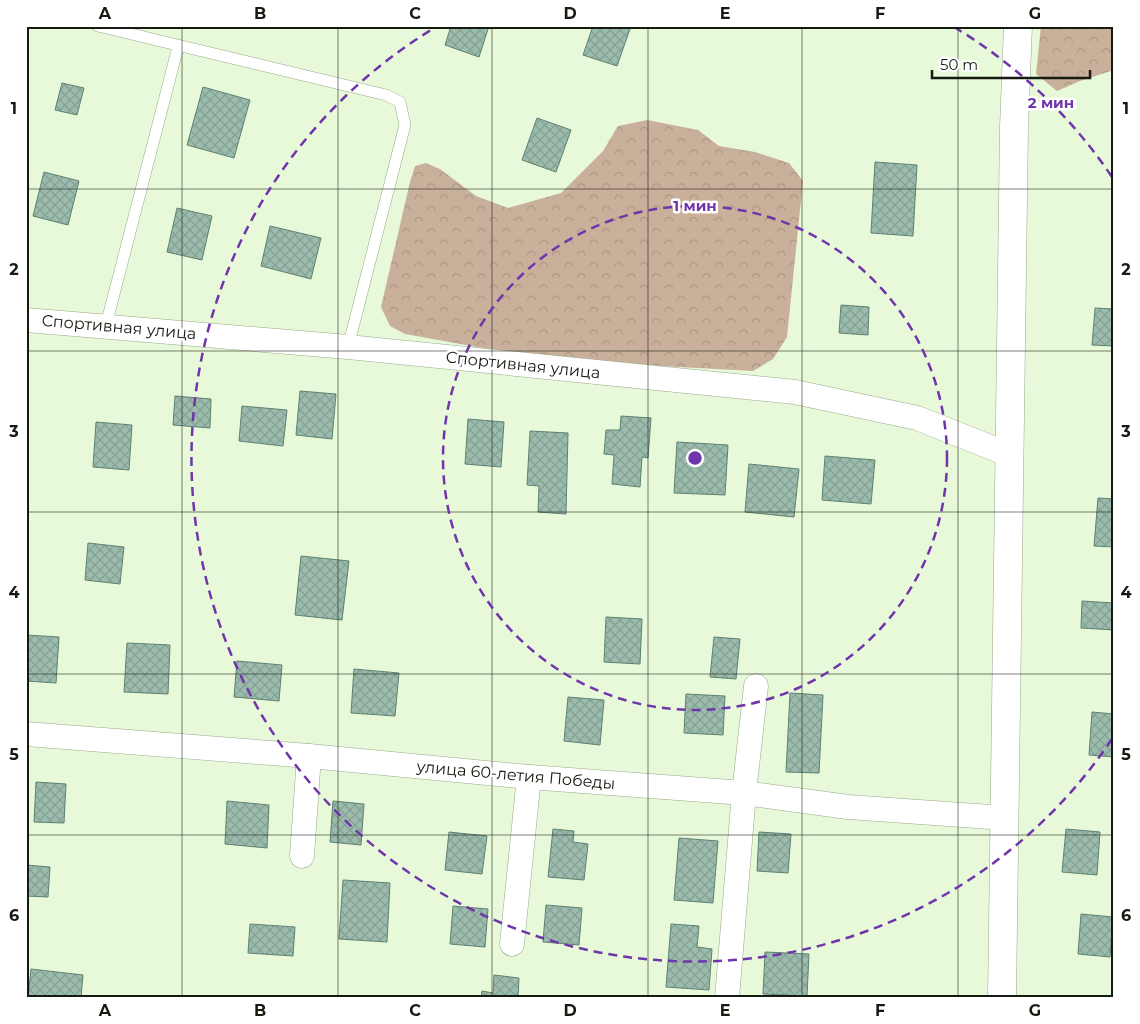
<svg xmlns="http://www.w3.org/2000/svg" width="1140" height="1024" font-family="Montserrat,sans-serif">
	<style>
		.forest { fill: url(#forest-crowns) }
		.building { fill: url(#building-cross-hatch); stroke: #5e8171 }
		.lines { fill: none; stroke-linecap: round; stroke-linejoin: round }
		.service-casing { stroke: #99a98b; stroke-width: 12 }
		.minor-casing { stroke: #99a98b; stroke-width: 25 }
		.tertiary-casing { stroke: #99a98b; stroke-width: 29 }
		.service { stroke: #fff; stroke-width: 11 }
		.minor { stroke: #fff; stroke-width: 24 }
		.tertiary { stroke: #fff; stroke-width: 28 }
		.grid { fill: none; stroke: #151b10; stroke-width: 1; stroke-opacity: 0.55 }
		.ring { fill: none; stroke: #7035ab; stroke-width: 2.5; stroke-dasharray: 9 6 }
		.labels { text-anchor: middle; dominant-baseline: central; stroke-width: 5; stroke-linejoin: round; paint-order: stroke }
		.street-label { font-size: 16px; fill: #151b10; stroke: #fff }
		.centre { fill: #7035ab; stroke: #fff; stroke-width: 2.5 }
		.ring-label { font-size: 15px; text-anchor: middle; font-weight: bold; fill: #7035ab; stroke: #fff; stroke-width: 5; stroke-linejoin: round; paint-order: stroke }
		.neatline { fill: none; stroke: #151b10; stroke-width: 2 }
		.grid-label { font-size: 16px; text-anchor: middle; font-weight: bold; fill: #151b10 }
	</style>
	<defs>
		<pattern id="forest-crowns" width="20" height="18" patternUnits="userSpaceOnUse" patternTransform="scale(1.25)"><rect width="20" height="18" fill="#c9b09b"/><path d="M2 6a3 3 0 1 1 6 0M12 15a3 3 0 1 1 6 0" fill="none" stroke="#ac9784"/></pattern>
		<pattern id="building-cross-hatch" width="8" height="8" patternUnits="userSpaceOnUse" patternTransform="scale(1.25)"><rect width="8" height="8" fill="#9bbcad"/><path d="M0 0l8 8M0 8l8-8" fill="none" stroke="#85a194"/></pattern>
	</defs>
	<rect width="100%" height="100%" fill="#e7f9d9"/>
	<g class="forest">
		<path d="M1041,26h73v44l-34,11 -23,10 -21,-17z"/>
		<path d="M647,120l51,10 21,16 36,6 34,11 14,18 -16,156 -14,22 -20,12 -204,-11 -144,-26 -15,-8 -9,-19 29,-125 5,-16 11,-3 14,6 36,27 32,12 53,-15 42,-42 15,-25z"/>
	</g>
	<g class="building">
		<path d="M451,26h38l-10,31 -34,-12z"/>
		<path d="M593,26h38l-14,40 -34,-11z"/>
		<path d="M62,83l22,5 -7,27 -22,-5z"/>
		<path d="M203,87l47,13 -16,58 -47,-13z"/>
		<path d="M537,118l34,12 -15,42 -34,-12z"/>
		<path d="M875,162l42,3 -4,71 -42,-3z"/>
		<path d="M44,172l35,9 -11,44 -35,-9z"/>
		<path d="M177,208l35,8 -10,44 -35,-8z"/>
		<path d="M270,226l51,12 -10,41 -50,-13z"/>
		<path d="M841,305l28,2 -1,28 -29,-2z"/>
		<path d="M1095,308l19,1v37l-22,-1z"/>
		<path d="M300,391l36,3 -4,45 -36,-4z"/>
		<path d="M175,396l36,3 -1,29 -37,-3z"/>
		<path d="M242,406l45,4 -4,36 -44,-5z"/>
		<path d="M621,416l30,2 -3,40 -6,-1 -2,30 -28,-3 2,-29 -10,-1 2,-24h14z"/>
		<path d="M468,419l36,3 -3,45 -36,-3z"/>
		<path d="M96,422l36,3 -3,45 -36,-3z"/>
		<path d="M530,431l38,2 -2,81 -28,-2 1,-26 -12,-1z"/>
		<path d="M677,442l51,3 -3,50 -51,-2z"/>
		<path d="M825,456l50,4 -4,44 -49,-4z"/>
		<path d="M749,464l50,5 -5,48 -49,-5z"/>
		<path d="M1098,498l16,1v48l-20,-1z"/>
		<path d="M88,543l36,4 -4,37 -35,-4z"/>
		<path d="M301,556l48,5 -7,59 -47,-5z"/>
		<path d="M1082,601l32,2v27l-33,-2z"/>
		<path d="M606,617l36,2 -2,45 -36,-2z"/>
		<path d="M26,635l33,2 -3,46 -30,-2z"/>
		<path d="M714,637l26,2 -4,40 -26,-2z"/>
		<path d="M127,643l43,2 -2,49 -44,-2z"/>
		<path d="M237,661l45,4 -3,36 -45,-4z"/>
		<path d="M354,669l45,4 -4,43 -44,-3z"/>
		<path d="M790,693l33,2 -4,78 -33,-1z"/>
		<path d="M686,694l39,2 -2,39 -39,-2z"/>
		<path d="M568,697l36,3 -4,45 -36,-4z"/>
		<path d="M1092,712l22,2v43l-25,-2z"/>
		<path d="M36,782l30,2 -2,39 -30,-1z"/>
		<path d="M227,801l42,4 -2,43 -42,-4z"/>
		<path d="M333,801l31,3 -3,41 -31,-3z"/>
		<path d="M553,829l21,2 -1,11 15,2 -4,36 -36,-3z"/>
		<path d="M1066,829l34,3 -3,43 -35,-3z"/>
		<path d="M449,832l38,4 -5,38 -37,-4z"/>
		<path d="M759,832l32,2 -3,39 -31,-2z"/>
		<path d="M679,838l39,3 -5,62 -39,-3z"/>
		<path d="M26,865l24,2 -2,30 -22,-1z"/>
		<path d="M343,880l47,3 -3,59 -48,-3z"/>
		<path d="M546,905l36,3 -3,37 -36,-3z"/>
		<path d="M453,906l35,3 -3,38 -35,-3z"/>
		<path d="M1081,914l32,3 -3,40 -32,-3z"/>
		<path d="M250,924l45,3 -2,29 -45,-3z"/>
		<path d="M671,924l28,2 -2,21 15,2 -3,41 -43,-3z"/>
		<path d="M765,952l44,2 -2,42 -44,-2z"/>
		<path d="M31,969l52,6 -2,23h-53z"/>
		<path d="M494,975l25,3 -1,20h-37l1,-7 11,2z"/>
	</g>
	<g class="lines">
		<g class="service-casing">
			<g id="service">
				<path d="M98,26l288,69 14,7 5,23 -57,222"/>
				<path d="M106,325l72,-278"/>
			</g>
		</g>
		<g class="minor-casing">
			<g id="minor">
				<path d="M26,320l322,27 447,45 122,26 93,37"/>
				<path d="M26,734l283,22 220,21 215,16 104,14 157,11"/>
				<path d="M302,856l7,-100"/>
				<path d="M512,944l17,-167"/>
				<path d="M727,998l17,-205 12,-107"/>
			</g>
		</g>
		<g class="tertiary-casing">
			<path id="tertiary" d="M1002,998l12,-871 4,-101"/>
		</g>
		<use href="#service" class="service"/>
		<use href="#minor" class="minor"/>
		<use href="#tertiary" class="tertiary"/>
	</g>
	<path class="grid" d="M182,26v972M338,26v972M492,26v972M648,26v972M802,26v972M958,26v972M26,189h1088M26,351h1088M26,512h1088M26,674h1088M26,835h1088"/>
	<g class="ring">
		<circle cx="695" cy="458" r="252"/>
		<path d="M1112 739A503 503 0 1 1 436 27M954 27A503 503 0 0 1 1112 177"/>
	</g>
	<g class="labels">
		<g class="street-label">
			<text transform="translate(119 327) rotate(5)">Спортивная улица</text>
			<text transform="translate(523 365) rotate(6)">Спортивная улица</text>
			<text transform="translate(516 775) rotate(5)">улица 60-летия Победы</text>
		</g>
	</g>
	<circle cx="695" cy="458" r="8" class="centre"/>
	<g class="ring-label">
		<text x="1051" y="108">2 мин</text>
		<text x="695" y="211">1 мин</text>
	</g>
	<rect width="1140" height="1024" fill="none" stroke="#ffffff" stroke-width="55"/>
	<path d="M932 70v8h158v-8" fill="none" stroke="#151b10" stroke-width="2.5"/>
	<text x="940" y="70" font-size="15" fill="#151b10" stroke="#ffffff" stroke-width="4" paint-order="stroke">50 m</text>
	<rect x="28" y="28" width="1084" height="968" class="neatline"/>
	<g class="grid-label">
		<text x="105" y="19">A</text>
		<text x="260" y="19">B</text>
		<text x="415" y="19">C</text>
		<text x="570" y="19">D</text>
		<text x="725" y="19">E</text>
		<text x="880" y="19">F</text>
		<text x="1035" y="19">G</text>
		<text x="14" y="114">1</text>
		<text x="1126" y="114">1</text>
		<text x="14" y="275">2</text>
		<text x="1126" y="275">2</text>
		<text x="14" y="437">3</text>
		<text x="1126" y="437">3</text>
		<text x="14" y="598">4</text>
		<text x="1126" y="598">4</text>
		<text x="14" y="760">5</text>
		<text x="1126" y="760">5</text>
		<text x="14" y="921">6</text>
		<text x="1126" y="921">6</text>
		<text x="105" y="1016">A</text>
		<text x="260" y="1016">B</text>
		<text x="415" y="1016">C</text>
		<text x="570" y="1016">D</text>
		<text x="725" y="1016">E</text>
		<text x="880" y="1016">F</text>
		<text x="1035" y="1016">G</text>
	</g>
</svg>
